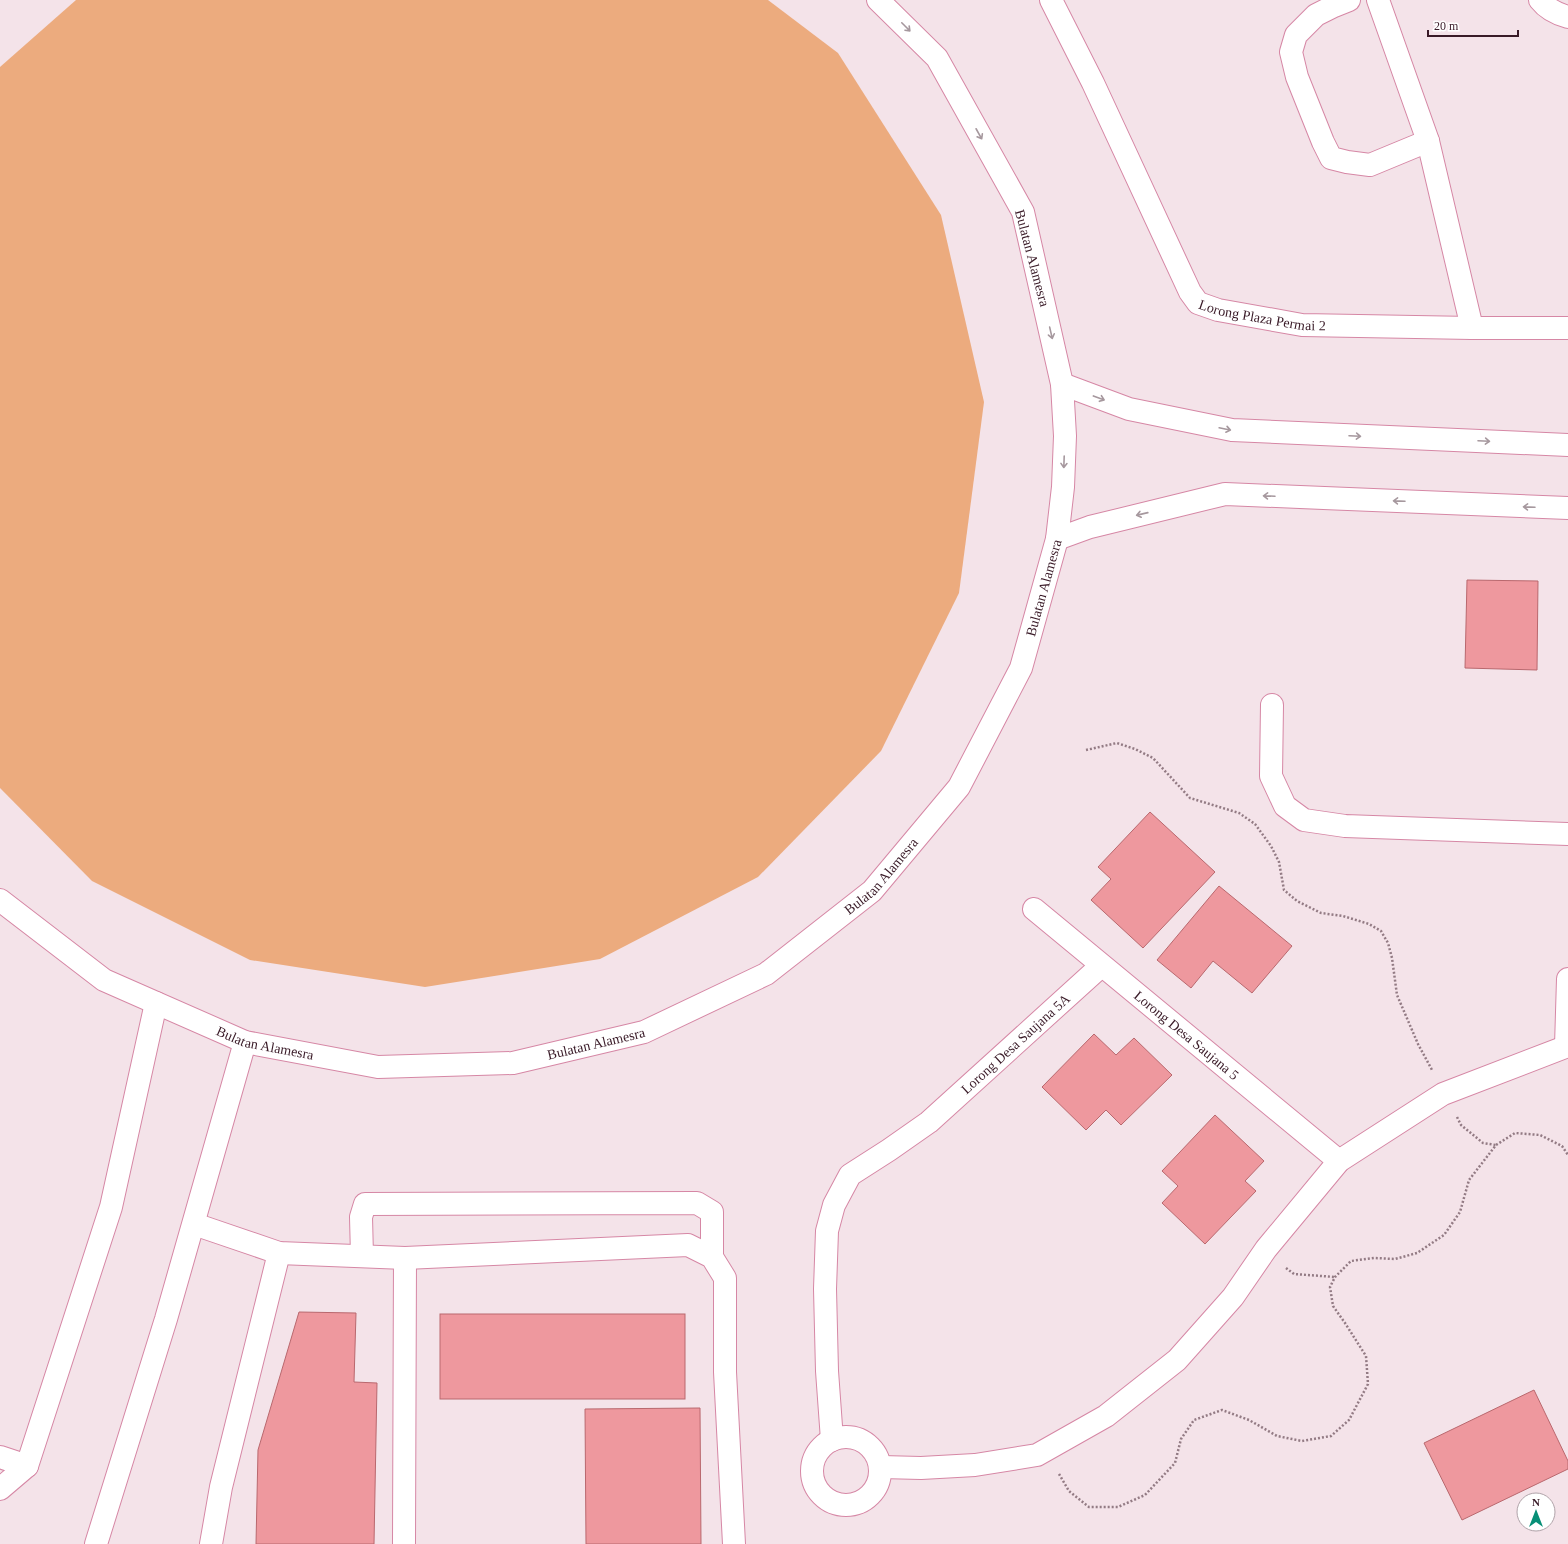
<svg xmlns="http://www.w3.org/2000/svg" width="1568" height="1544" font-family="Georgia,serif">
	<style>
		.green { fill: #ecab7e }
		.building { fill: #ee989e; stroke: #b9686e }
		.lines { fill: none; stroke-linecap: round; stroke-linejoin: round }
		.minor-casing { stroke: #d687a5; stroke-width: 24 }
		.path { stroke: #937b84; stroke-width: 2.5; stroke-dasharray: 2 2; stroke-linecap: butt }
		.minor { stroke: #fff; stroke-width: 22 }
		.oneway { stroke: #a6989e }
		.labels { text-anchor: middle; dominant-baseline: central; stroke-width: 3; stroke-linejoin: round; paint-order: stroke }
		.street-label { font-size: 14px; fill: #391a27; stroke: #fff }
	</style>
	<rect width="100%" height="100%" fill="#f4e3e9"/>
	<path class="green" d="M76,0h692l70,53 103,162 43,187 -25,191 -78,158 -123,126 -158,82 -175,28 -175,-27 -158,-79 -92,-93v-721z"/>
	<g class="building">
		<path d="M1467,580l71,1 -1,89 -72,-2z"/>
		<path d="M1150,812l65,60 -72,76 -52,-48 20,-21 -13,-12z"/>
		<path d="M1219,886l73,60 -40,47 -39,-32 -22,27 -34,-28z"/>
		<path d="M1094,1034l22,21 18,-17 38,37 -51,50 -15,-15 -20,20 -44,-43z"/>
		<path d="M1215,1115l49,46 -19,20 11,10 -51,53 -43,-41 16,-17 -16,-15z"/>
		<path d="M299,1312l57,1 -2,69 23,1 -3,161h-118l2,-94z"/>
		<rect x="440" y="1314" width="245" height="85"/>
		<path d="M1534,1390l34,71v8l-106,51 -38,-77z"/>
		<path d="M700,1408l1,136h-115l-1,-135z"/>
	</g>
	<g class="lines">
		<g class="minor-casing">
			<g id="minor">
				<path id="s1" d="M1051,0l42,83 97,209 8,11 20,7 84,15 170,3h96"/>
				<path d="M1349,0l-15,6 -18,9 -20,20 -5,17 6,25 26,65 8,16 16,4 23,3 58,-24"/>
				<path d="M1378,0l50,141 44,187"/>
				<path d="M1540,0c7,9 17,14 28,17"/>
				<path d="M1062,384l67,25 103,21 336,15"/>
				<path d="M1057,539l33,-12 135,-33 343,14"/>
				<path d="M1272,705l-1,71 14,30 19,14 41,6 223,8"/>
				<path id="s2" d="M0,900l104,80 141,62 133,25 135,-4 131,-31 122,-58 106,-83 87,-104 62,-119 36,-129 6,-52 2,-51 -3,-52 -39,-172 -86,-154 -59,-58"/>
				<path id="s3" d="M1034,909l305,252"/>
				<path d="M1566,1046l2,-67"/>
				<path d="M194,1224l85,29 126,5 283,-13 24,12 13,21v94l9,172"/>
				<path d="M362,1256l-1,-39 4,-13 332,-1 15,9v45"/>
				<circle cx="846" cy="1471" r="34"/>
				<path id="s4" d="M832,1440l-5,-69 -2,-82 2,-58 7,-26 16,-30 39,-25 40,-28 172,-156"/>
				<path d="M0,1457l27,9"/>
				<path d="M881,1467l40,1 54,-3 62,-10 69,-39 71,-56 56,-63 33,-48 73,-88 104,-67 125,-48"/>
				<path d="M0,1489l27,-23 84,-259 45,-204"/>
				<path d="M96,1544l70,-225 79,-277"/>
				<path d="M211,1544l10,-57 58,-234"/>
				<path d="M404,1544l1,-286"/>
			</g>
		</g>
		<g class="path">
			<path d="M1086,750l31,-7 18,6 18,9 37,40 49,15 16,11 16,22 8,16 5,28 13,11 24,12 22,3 26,8 12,7 7,12 4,15 5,37 21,49 14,26"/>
			<path d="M1457,1117l4,8 22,18 13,2"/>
			<path d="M1286,1268l8,6 41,3"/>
			<path d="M1059,1474l10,17 20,16h29l27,-12 30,-32 6,-24 13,-19 28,-10 27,10 28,16 25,5 29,-5 18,-16 19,-36 -2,-28 -21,-33 -12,-17 -3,-19 5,-10 16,-16 23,-3 21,1 22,-6 27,-18 16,-23 9,-32 27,-35 19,-12 25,2 22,11 6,9"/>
		</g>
		<use href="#minor" class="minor"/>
	</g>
	<defs><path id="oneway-shaft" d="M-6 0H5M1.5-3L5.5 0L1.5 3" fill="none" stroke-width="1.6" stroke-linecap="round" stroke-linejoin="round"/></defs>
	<g class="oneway">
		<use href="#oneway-shaft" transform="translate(906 27) rotate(45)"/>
		<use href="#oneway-shaft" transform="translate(979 134) rotate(61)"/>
		<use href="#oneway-shaft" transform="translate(1051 333) rotate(77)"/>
		<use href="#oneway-shaft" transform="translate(1099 398) rotate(20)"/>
		<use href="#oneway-shaft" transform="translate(1225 429) rotate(12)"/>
		<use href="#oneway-shaft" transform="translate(1355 436) rotate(3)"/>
		<use href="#oneway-shaft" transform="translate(1484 441) rotate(3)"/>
		<use href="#oneway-shaft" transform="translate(1064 462) rotate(92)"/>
		<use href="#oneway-shaft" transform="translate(1269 496) rotate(-178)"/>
		<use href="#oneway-shaft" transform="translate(1399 501) rotate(-178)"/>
		<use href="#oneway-shaft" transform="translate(1529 507) rotate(-178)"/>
		<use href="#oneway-shaft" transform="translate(1142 514) rotate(167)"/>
	</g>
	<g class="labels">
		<g class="street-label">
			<text transform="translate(1032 258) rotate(75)">Bulatan Alamesra</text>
			<text stroke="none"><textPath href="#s1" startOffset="403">Lorong Plaza Permai 2</textPath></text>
			<text stroke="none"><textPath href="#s2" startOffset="1313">Bulatan Alamesra</textPath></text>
			<text stroke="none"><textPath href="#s2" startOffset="977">Bulatan Alamesra</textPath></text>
			<text stroke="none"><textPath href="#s3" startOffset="198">Lorong Desa Saujana 5</textPath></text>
			<text stroke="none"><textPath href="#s2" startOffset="305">Bulatan Alamesra</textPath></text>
			<text stroke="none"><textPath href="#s2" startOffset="641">Bulatan Alamesra</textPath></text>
			<text stroke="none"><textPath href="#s4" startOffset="482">Lorong Desa Saujana 5A</textPath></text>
		</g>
	</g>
	<g transform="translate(1536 1512)"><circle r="19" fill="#ffffff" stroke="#b0a3a9"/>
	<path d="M0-3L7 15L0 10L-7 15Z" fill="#078f77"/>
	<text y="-6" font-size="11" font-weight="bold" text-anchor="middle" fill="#391a27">N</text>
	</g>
	<path d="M1428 30v6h90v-6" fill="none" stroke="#391a27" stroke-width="2"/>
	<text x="1434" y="30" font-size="12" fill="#391a27" stroke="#ffffff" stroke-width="3" paint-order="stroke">20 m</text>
</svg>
